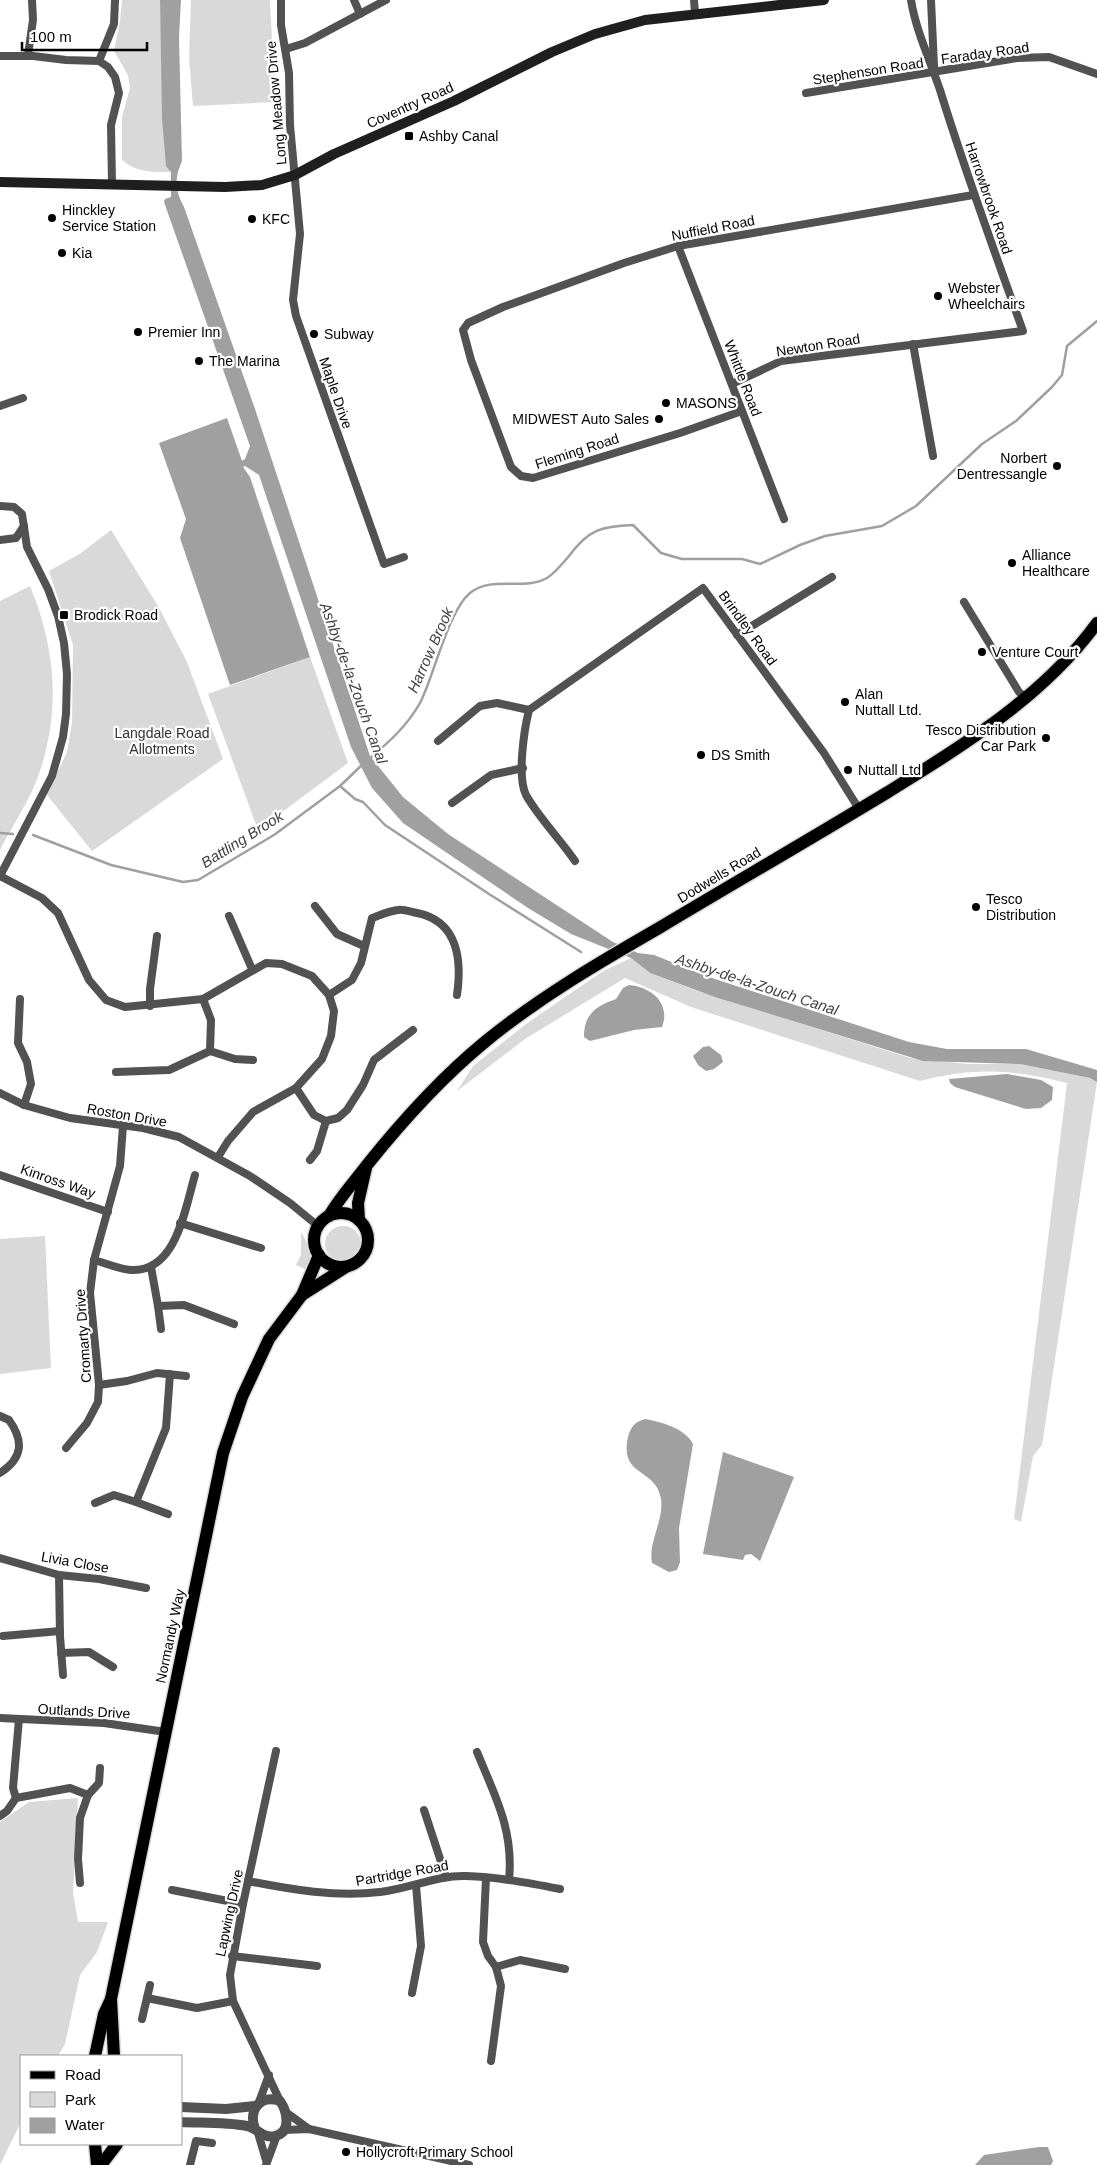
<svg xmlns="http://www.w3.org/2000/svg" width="1097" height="2165" font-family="Helvetica,sans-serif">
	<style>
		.green { fill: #d9d9d9 }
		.water { fill: #a0a0a0 }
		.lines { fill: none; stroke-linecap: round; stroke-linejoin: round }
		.stream { stroke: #a0a0a0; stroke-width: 2.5 }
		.primary-casing { stroke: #dbdbdb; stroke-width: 15 }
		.minor { stroke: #525252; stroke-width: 8 }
		.tertiary { stroke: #525252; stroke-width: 10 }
		.secondary { stroke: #1f1f1f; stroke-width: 10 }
		.primary { stroke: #000; stroke-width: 12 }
		.poi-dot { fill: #000; stroke: #fff; stroke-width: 2 }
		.labels { text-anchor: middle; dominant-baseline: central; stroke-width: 4.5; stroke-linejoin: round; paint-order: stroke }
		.street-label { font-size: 14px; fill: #000; stroke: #fff }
		.poi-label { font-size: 14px; fill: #000; stroke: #fff; text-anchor: start }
		.park-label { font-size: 14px; fill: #303030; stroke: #fff }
		.water-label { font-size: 15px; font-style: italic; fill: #414141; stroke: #fff }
	</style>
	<rect width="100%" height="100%" fill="#fff"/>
	<g class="green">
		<path d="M122,0h38l4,143 7,29c-18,0 -34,1 -49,-12v-43l8,-29 -2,-13 -14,-24 6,-30z"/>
		<path d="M191,0h79l5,102 -82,4 -4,-48z"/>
		<path d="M111,530l47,76 29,56 36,97 -131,92 -45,-56 20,-43 5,-30 1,-77 -24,-74 32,-18z"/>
		<path d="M30,586c25,60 31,122 10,185 -9,28 -27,53 -40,79v-249z"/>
		<path d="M310,657l38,106 -90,67 -50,-136z"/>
		<path d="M631,958l19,15 45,17 215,68 57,6h53l70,14 7,4 -55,363 -9,11 -12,66 -7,-3 53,-436c-54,-14 -93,-16 -147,-2l-229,-74 -66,-29 -100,61 -68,52 16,-25 53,-42 77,-53z"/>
		<circle cx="343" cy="1244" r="18"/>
		<path d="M301,1232c8,14 14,23 8,39l-13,-6 5,-10z"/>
		<path d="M45,1236l6,132 -51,6v-135z"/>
		<path d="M78,1798l-5,94 5,30h30l-11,30 -17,23 -15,69 -7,12h-37v66l-21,43v-343l29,-20z"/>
	</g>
	<g class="water">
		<path d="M160,0h21l-2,37 3,124c-8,18 -7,29 2,46l71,202 115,347 33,41 45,37 165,108 25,11 16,2 58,23 197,64 38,7h79l71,21v12l-7,-4 -70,-14 -97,-3 -208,-64 -65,-24 -19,-15 -60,-24 -43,-26 -125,-85 -31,-35 -21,-41 -92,-272 -14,-9 -2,1 7,10 60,180 -80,28 -50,-147 6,-19 -27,-76 68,-25 15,43 3,-2 5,-13 -86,-244 1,-3 6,-2v-25l-5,-6 -4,-47z"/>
		<path d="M629,985c23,2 42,19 33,42l-28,3 -44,11 -6,-4c0,-23 12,-31 32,-38l7,-11z"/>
		<path d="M709,1046l12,9 2,7 -9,7 -8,2 -8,-6 -5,-9 10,-9z"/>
		<path d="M1007,1074l34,6 12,7 -1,13 -11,8 -15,1 -71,-22 -5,-4 -1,-4z"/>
		<path d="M645,1419c17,3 41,10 48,25l-14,84 1,34 -3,8 -8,2 -17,-9c-4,-21 12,-42 9,-64 -5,-32 -42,-21 -33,-62 3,-11 7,-15 17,-18z"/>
		<path d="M723,1452l71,25 -34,84 -9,-7 -6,1 -2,5 -40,-6z"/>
		<path d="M1039,2147h9l5,14 -2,4h-76l9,-10z"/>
	</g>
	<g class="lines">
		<g class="stream">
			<path d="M369,759c20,-17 38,-33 51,-56 14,-27 28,-92 50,-110 22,-18 54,-2 77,-15 8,-5 16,-15 22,-22 19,-26 32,-30 64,-31l28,28 21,6h60l18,5 40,-19 25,-9 57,-10 34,-20 66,-62 34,-23 36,-34 10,-12 5,-29 30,-25"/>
			<path d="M340,786l15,13 8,3 22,23 104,69 92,58"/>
			<path d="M0,833l13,1"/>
			<path d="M33,835l78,30 72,17 15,-2 76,-45 66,-49 23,-22"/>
		</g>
		<g class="primary-casing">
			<g id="primary">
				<circle cx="341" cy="1240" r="27"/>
				<path d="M329,1216c11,-19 25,-34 38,-51 36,-45 75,-88 119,-124 54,-44 114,-79 173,-113 77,-46 153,-90 229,-136 76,-47 156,-96 209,-169"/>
				<path d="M359,1220l-1,-17 8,-35"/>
				<path d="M302,1295l44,-28"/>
				<path d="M111,1999l3,57"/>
				<path d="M95,2056l9,-42 7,-15 112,-546 19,-56 27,-58 33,-44 17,-40"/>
				<path d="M95,2144l2,21"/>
				<path d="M101,2165l16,-21"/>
			</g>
		</g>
		<g class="minor">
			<path d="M281,0v25l8,48 1,52 10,109 -7,66 3,16 88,248 20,-7"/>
			<path d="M354,0l6,14"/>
			<path d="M694,0l1,13"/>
			<path d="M931,0l3,66"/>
			<path d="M286,49l19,-6 81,-43"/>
			<path d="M28,55l5,-35 -1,-20"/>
			<path d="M0,56h33l33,4 33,1 9,6 7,10 4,16 -8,32 1,59"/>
			<path d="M99,61l15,-37 1,-24"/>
			<path d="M806,93l211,-35 32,-1 48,17"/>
			<path d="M678,246l106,273"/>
			<path d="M913,344l20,112"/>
			<path d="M732,384l49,-23 242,-30c-29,-80 -58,-160 -83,-241 -10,-30 -24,-59 -29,-90"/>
			<path d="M0,406l23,-8"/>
			<path d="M742,411l-62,22 -147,45 -12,-2 -10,-9 -40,-107 -8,-30 5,-7 35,-16 121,-44 54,-17 295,-51"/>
			<path d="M0,506l14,1 8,7 5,33 21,42 10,27 6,27 3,31 -1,40 -3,23 -11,39 -52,100"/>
			<path d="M0,540l16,-2 8,-12"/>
			<path d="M964,602l55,90 7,6"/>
			<path d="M737,635l95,-58"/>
			<path d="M438,741l42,-35 17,-3 32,7"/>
			<path d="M452,803l39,-28 32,-7"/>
			<path d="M575,861c-15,-22 -36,-43 -49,-66 -9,-18 -2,-65 3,-85l174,-122 121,165 35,56"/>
			<path d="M0,876l42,22 16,15 31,67 17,20 19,7 78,-8 63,-36 16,1 30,12 17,19 5,16 -3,25 -9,23 -26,29 -43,24 -25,29 -10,16"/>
			<path d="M315,906l22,28 27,12"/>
			<path d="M229,916l23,53"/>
			<path d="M329,995l23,-15 9,-17 11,-45c8,-3 17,-7 26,-8 6,-1 13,2 19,3 41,8 45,47 40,82"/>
			<path d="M20,999l-2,44 9,19 4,22 -7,21"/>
			<path d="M150,1006v-17l7,-53"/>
			<path d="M210,1051l25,8 18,1"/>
			<path d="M116,1072l53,-2 41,-19 1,-31 -8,-21"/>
			<path d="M296,1088l18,27 12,6 12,-3 9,-8 16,-25 11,-25 39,-30"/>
			<path d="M0,1093l24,12 46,13 73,10 36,9 71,39 40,27 28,23"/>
			<path d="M310,1160l7,-9 9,-30"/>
			<path d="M0,1175l108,37"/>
			<path d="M180,1223l81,25"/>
			<path d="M94,1260c11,3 25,9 37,10 46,2 54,-62 64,-95"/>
			<path d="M151,1267l7,39 26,-1 50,19"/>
			<path d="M158,1306l3,23"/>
			<path d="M99,1385l28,-4 30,-8 29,3"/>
			<path d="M0,1416l9,4c15,21 14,38 -9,53"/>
			<path d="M66,1448l21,-25 11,-21 1,-17 -9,-92 4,-33 26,-94 3,-40"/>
			<path d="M136,1502l32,12"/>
			<path d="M95,1503l19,-8 22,7 30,-74 4,-54"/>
			<path d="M0,1558l59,17 40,4 47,9"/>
			<path d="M59,1575l1,61 3,39"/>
			<path d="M3,1636l57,-5"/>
			<path d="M61,1653l28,-1 24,15"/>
			<path d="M0,1718l104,5 62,9"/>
			<path d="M276,1751l-33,153 -13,71 3,26 47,100"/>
			<path d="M477,1752c18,44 37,78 32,128"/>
			<path d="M16,1798l-3,-10 6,-69"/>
			<path d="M424,1810l22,67"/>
			<path d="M0,1816l7,-5 9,-13 54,-10 18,7"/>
			<path d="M486,1878l-3,64 5,14 8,11 5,19 -10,75"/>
			<path d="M248,1881c45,9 87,16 132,11 29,-3 57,-17 86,-16 32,1 63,7 94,13"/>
			<path d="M80,1883l-2,-24 2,-41 8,-23 11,-12 1,-15"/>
			<path d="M172,1890l71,14"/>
			<path d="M232,1956l85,10"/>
			<path d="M496,1967l24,-7 45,9"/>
			<path d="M412,1993l9,-47 -5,-61"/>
			<path d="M147,1998l50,10 36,-7"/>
			<path d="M142,2019l8,-34"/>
			<path d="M259,2102l10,-27"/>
			<path d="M287,2113l22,16"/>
			<path d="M284,2130l25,-1 160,36"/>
			<path d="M258,2133l8,27"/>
			<path d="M190,2165l6,-24 16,2"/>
			<path d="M266,2165l11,-30"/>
		</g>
		<g class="tertiary">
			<path d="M181,2107l45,2 29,-3"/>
			<path d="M181,2122c22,1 45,0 66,4 11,2 15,13 28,10 17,-4 12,-25 5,-35 -20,-7 -32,9 -25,28"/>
		</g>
		<path class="secondary" d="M0,182l225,5 37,-2 33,-10 39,-21 120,-53 98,-49 43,-18 50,-14 179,-20"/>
		<use href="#primary" class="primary"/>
	</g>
	<g class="poi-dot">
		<rect x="404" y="131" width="10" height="10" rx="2.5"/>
		<circle cx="52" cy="218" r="5"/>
		<circle cx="252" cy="219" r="5"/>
		<circle cx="62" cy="253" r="5"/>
		<circle cx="938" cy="296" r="5"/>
		<circle cx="138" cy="332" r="5"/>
		<circle cx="314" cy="334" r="5"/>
		<circle cx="199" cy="361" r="5"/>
		<circle cx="666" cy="403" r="5"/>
		<circle cx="659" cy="419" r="5"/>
		<circle cx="1057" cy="466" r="5"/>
		<circle cx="1012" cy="563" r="5"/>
		<rect x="59" y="610" width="10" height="10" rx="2.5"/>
		<circle cx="982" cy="652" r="5"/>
		<circle cx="845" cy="702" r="5"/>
		<circle cx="1046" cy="738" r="5"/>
		<circle cx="701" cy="755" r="5"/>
		<circle cx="848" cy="770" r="5"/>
		<circle cx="976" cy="907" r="5"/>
		<circle cx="346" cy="2152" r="5"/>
	</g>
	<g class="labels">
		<g class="street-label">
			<text transform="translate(985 53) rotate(-8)">Faraday Road</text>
			<text transform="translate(868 71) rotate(-9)">Stephenson Road</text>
			<text transform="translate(276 103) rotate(-95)">Long Meadow Drive</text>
			<text transform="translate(410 105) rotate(-24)">Coventry Road</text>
			<text transform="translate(989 198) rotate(71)">Harrowbrook Road</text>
			<text transform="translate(713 228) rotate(-11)">Nuffield Road</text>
			<text transform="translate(818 345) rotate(-9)">Newton Road</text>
			<text transform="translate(743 378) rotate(69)">Whittle Road</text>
			<text transform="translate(336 393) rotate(71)">Maple Drive</text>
			<text transform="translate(577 451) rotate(-18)">Fleming Road</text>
			<text transform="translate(748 628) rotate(54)">Brindley Road</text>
			<text transform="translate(719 875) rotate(-31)">Dodwells Road</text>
			<text transform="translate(127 1115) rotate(10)">Roston Drive</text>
			<text transform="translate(58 1181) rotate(19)">Kinross Way</text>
			<text transform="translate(83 1336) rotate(-94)">Cromarty Drive</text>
			<text transform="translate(75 1562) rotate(10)">Livia Close</text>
			<text transform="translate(170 1636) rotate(-78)">Normandy Way</text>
			<text transform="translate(84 1711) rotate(3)">Outlands Drive</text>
			<text transform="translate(402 1873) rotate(-10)">Partridge Road</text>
			<text transform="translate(229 1913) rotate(-78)">Lapwing Drive</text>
		</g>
		<g class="poi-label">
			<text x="419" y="136">Ashby Canal</text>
			<text x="62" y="210">Hinckley<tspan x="62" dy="16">Service Station</tspan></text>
			<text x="262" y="219">KFC</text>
			<text x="72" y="253">Kia</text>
			<text x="948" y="288">Webster<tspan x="948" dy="16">Wheelchairs</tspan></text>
			<text x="148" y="332">Premier Inn</text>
			<text x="324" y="334">Subway</text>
			<text x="209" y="361">The Marina</text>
			<text x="676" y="403">MASONS</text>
			<text x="649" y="419" text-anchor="end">MIDWEST Auto Sales</text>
			<text x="1047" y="458" text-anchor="end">Norbert<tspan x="1047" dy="16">Dentressangle</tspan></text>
			<text x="1022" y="555">Alliance<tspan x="1022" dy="16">Healthcare</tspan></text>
			<text x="74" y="615">Brodick Road</text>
			<text x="992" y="652">Venture Court</text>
			<text x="855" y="694">Alan<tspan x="855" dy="16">Nuttall Ltd.</tspan></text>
			<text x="1036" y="730" text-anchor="end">Tesco Distribution<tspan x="1036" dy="16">Car Park</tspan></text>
			<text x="711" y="755">DS Smith</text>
			<text x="858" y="770">Nuttall Ltd</text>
			<text x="986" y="899">Tesco<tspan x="986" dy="16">Distribution</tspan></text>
			<text x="356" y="2152">Hollycroft Primary School</text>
		</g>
		<g class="park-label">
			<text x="162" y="733">Langdale Road<tspan x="162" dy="16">Allotments</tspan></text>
		</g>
		<g class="water-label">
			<text transform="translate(430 650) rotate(-66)">Harrow Brook</text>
			<text transform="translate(354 683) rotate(70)">Ashby-de-la-Zouch Canal</text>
			<text transform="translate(242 839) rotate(-32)">Battling Brook</text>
			<text transform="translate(757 984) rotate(18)">Ashby-de-la-Zouch Canal</text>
		</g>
	</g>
	<rect x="20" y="2055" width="162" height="90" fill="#ffffff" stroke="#999999"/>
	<rect x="30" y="2071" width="25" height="8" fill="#000000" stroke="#999999"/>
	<text x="65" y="2080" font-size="15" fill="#000000">Road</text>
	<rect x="30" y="2092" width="25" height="15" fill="#d9d9d9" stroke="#999999"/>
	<text x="65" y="2105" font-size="15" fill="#000000">Park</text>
	<rect x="30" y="2118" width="25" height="15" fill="#a0a0a0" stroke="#999999"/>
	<text x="65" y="2130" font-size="15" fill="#000000">Water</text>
	<path d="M22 42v8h125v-8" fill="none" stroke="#000000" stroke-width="2.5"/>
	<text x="30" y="42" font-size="15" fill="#000000" stroke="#ffffff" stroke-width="4" paint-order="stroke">100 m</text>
</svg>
